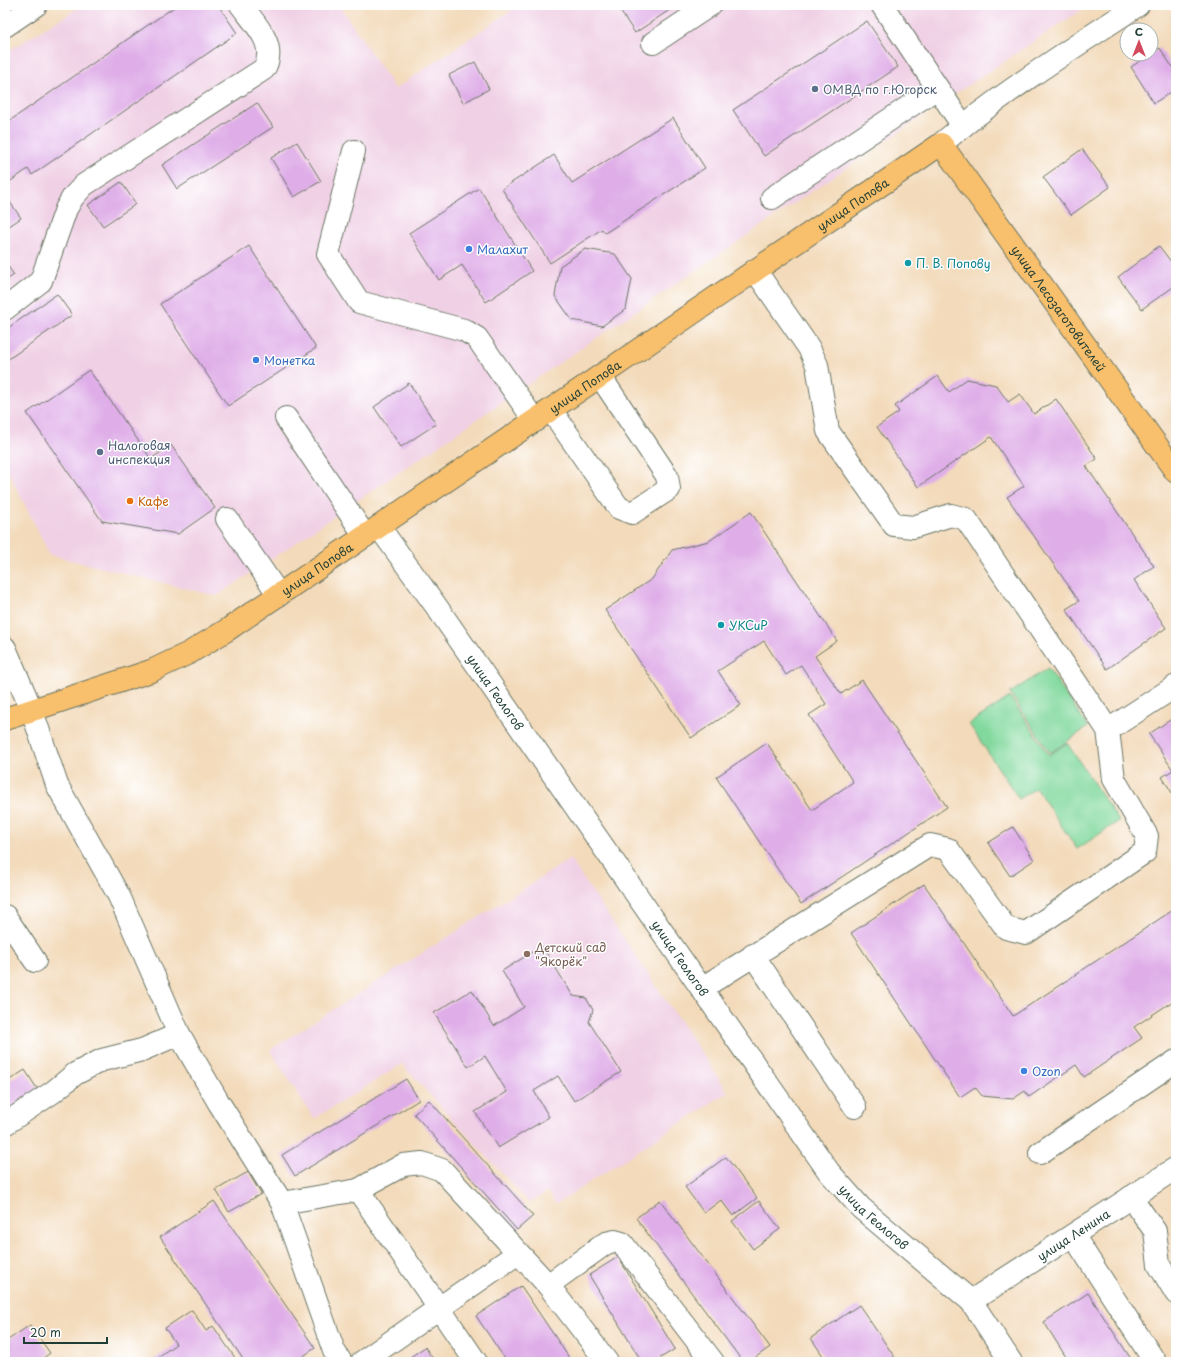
<svg xmlns="http://www.w3.org/2000/svg" width="1181" height="1367" font-family="'Playpen Sans',sans-serif">
	<style>
		.built { fill: #f0d0e5 }
		.green { fill: #82d99e; stroke: #508b69 }
		.building { fill: #dfaee8 }
		.lines { fill: none; stroke-linecap: round; stroke-linejoin: round }
		.minor-casing { stroke: #697463; stroke-width: 24 }
		.major-casing { stroke: #697463; stroke-width: 24 }
		.minor { stroke: #fff; stroke-width: 22 }
		.major { stroke: #f8bf6c; stroke-width: 22 }
		.service-dot { fill: #5c6f8a; stroke: #fff; stroke-width: 1.5 }
		.shop-dot { fill: #3f7fe0; stroke: #fff; stroke-width: 1.5 }
		.culture-dot { fill: #0f9aa8; stroke: #fff; stroke-width: 1.5 }
		.food-dot { fill: #e8710a; stroke: #fff; stroke-width: 1.5 }
		.education-dot { fill: #8d6e63; stroke: #fff; stroke-width: 1.5 }
		.labels { text-anchor: middle; dominant-baseline: central; stroke-width: 3; stroke-linejoin: round; paint-order: stroke }
		.service-label { font-size: 12px; fill: #4e5e75; stroke: #fff; text-anchor: start }
		.street-label { font-size: 12px; fill: #1f3d34; stroke: #fff }
		.shop-label { font-size: 12px; fill: #366cbe; stroke: #fff; text-anchor: start }
		.culture-label { font-size: 12px; fill: #0d838f; stroke: #fff; text-anchor: start }
		.food-label { font-size: 12px; fill: #c56008; stroke: #fff; text-anchor: start }
		.education-label { font-size: 12px; fill: #785e54; stroke: #fff; text-anchor: start }
	</style>
	<rect width="100%" height="100%" fill="#fff"/>
	<filter id="ink" filterUnits="userSpaceOnUse"><feTurbulence type="fractalNoise" baseFrequency=".025" numOctaves="2"/><feDisplacementMap in="SourceGraphic" scale="8" xChannelSelector="R" yChannelSelector="G"/><feConvolveMatrix kernelMatrix="1 2 1 2 8 2 1 2 1" color-interpolation-filters="sRGB"/></filter>
	<filter id="wash" filterUnits="userSpaceOnUse"><feTurbulence type="fractalNoise" baseFrequency=".012" numOctaves="4" result="noise"/><feDisplacementMap in="SourceGraphic" scale="16" xChannelSelector="R" yChannelSelector="G"/><feGaussianBlur stdDeviation="0.9" result="paint"/><feColorMatrix in="noise" values="0 0 0 0 0 0 0 0 0 0 0 0 0 0 0 0 0 1.4 0 .05"/><feComposite in="paint" operator="in"/></filter>
	<g filter="url(#wash)">
		<rect width="100%" height="100%" fill="#f3daba"/>
		<g class="built">
			<path d="M83,5h256l56,84 124,-84h570l-131,87 -741,504 -167,-41 -45,-90v-412z"/>
			<path d="M570,859l158,233 -172,112 -8,-12 -19,11 -127,-139 -88,55 -44,-69z"/>
		</g>
		<g class="green">
			<path d="M1048,668l40,59 -38,26 -40,-60z"/>
			<path d="M1010,697l39,58 18,-12 52,78 -42,28 -41,-61 -17,11 -50,-75z"/>
		</g>
		<g id="blocks">
			<g class="building">
				<path d="M177,5h41l19,28 -205,142 -4,-6 -23,16v-61z"/>
				<path d="M616,5h61l-42,28z"/>
				<path d="M867,21l31,46 -134,89 -31,-46z"/>
				<path d="M1160,48l16,25v16l-22,14 -23,-36z"/>
				<path d="M475,62l14,27 -26,14 -14,-28z"/>
				<path d="M257,103l16,24 -96,62 -15,-24z"/>
				<path d="M673,118l32,50 -100,65 -3,-4 -52,34 -48,-74 52,-34 18,28z"/>
				<path d="M297,142l24,39 -27,16 -23,-39z"/>
				<path d="M1082,149l28,38 -39,28 -28,-38z"/>
				<path d="M121,182l15,22 -33,22 -15,-21z"/>
				<path d="M479,188l53,83 -46,31 -24,-37 -23,15 -30,-47z"/>
				<path d="M5,195l16,23 -16,11z"/>
				<path d="M249,246l67,102 -88,58 -68,-102z"/>
				<path d="M1159,246l17,22v17l-34,24 -24,-32z"/>
				<path d="M585,249l30,5 17,25 -6,30 -24,17 -30,-6 -17,-24 5,-30z"/>
				<path d="M5,262l9,13 -9,6z"/>
				<path d="M57,294l15,21 -65,45 -2,-2v-28z"/>
				<path d="M89,370l62,89 20,-14 44,63 -37,26 -76,-13 -75,-108z"/>
				<path d="M938,376l11,16 18,-13 29,6 12,17 12,-8 14,20 22,-15 41,60 -11,7 68,100 -20,14 32,48 -59,41 -41,-60 13,-8 -72,-104 17,-11 -33,-49 -73,50 -41,-60 22,-15 -4,-6z"/>
				<path d="M409,383l27,41 -35,23 -27,-40z"/>
				<path d="M751,512l86,129 -22,15 26,38 21,-14 85,127 -146,97 -85,-127 51,-34 45,67 41,-28 -44,-67 17,-11 -25,-39 -15,10 -22,-34 -46,30 23,34 -50,33 -86,-128 47,-31 20,-29 37,-9z"/>
				<path d="M1176,716v83l-14,-22 11,-7 -24,-36z"/>
				<path d="M1013,827l21,33 -24,16 -22,-33z"/>
				<path d="M924,884l89,132 163,-108v91l-42,28 8,11 -58,39 -8,-12 -47,32 -4,-6 -12,8 -31,-3 -7,-9 -15,10 -109,-164z"/>
				<path d="M542,946l31,50 13,2 7,12 -4,12 32,50 -47,29 -16,-25 -24,15 15,26 -51,31 -23,-36 32,-20 -22,-36 -17,11 -34,-54 38,-23 22,36 30,-19 -22,-36z"/>
				<path d="M25,1070l13,20 -33,21v-28z"/>
				<path d="M406,1079l13,21 -124,76 -13,-21z"/>
				<path d="M429,1100l104,116 -16,14 -103,-116z"/>
				<path d="M726,1157l31,41 -24,18 -12,-16 -17,13 -19,-26z"/>
				<path d="M248,1172l13,22 -32,18 -13,-22z"/>
				<path d="M660,1200l110,147 -21,15h-6l-107,-144z"/>
				<path d="M214,1201l101,147 -20,14h-50l-85,-125z"/>
				<path d="M759,1201l21,28 -27,20 -21,-28z"/>
				<path d="M618,1257l57,92 -21,13h-12l-53,-87z"/>
				<path d="M521,1286l51,76h-65l-31,-46z"/>
				<path d="M1088,1293l45,69h-64l-25,-40z"/>
				<path d="M859,1305l39,57h-71l-16,-24z"/>
				<path d="M192,1310l14,21 7,-5 25,36h-87l25,-18 -11,-16z"/>
				<path d="M30,1325l20,28 -12,9h-33v-20z"/>
				<path d="M425,1347l10,15h-32z"/>
			</g>
		</g>
	</g>
	<g filter="url(#ink)">
		<use href="#blocks" fill-opacity="0" stroke="#697463" stroke-width="1"/>
		<g class="lines">
			<g class="minor-casing">
				<g id="minor">
					<path d="M882,5l81,121"/>
					<path d="M5,26l31,-21"/>
					<path d="M653,43l57,-38"/>
					<path d="M941,144c62,-52 130,-95 197,-139"/>
					<path d="M354,151l-26,103 31,48 105,28 13,8 58,83"/>
					<path d="M772,198l165,-110"/>
					<path d="M755,270l54,78 8,17 11,66 66,94 19,2 38,-12 15,4 142,211"/>
					<path d="M5,309l36,-28 25,-72 7,-12 11,-12 180,-116c14,-24 -9,-45 -23,-64"/>
					<path d="M551,410l68,98 13,5 37,-24 -2,-13 -67,-100"/>
					<path d="M286,418l79,118"/>
					<path d="M227,519l52,76"/>
					<path id="s1" d="M379,527l57,79 393,566 32,36 110,93 40,61"/>
					<path d="M5,648l27,63 25,74 62,111 60,138 40,69 63,100 52,148 7,11"/>
					<path d="M5,916l30,45"/>
					<path d="M753,955l102,152"/>
					<path d="M702,988l228,-143 18,4 58,79 20,5 119,-81 2,-16 -33,-57 -6,-49 68,-44"/>
					<path d="M5,1124l48,-32 22,-18 27,-14 40,-10 37,-16"/>
					<path d="M1040,1153l136,-92"/>
					<path d="M358,1190l118,172"/>
					<path d="M1131,1197l24,34 4,34 17,28"/>
					<path d="M282,1203l76,-13 45,-25 19,-2 20,7 106,115 59,77"/>
					<path d="M1073,1235l82,127"/>
					<path d="M548,1285l58,-42 9,-2 7,2 91,119"/>
					<path id="s2" d="M971,1301l205,-133"/>
					<path d="M362,1362l156,-109"/>
				</g>
			</g>
			<g class="major-casing">
				<g id="major">
					<path id="s3" d="M5,719l146,-48 38,-18 38,-23 714,-486 235,328"/>
				</g>
			</g>
			<use href="#minor" class="minor"/>
			<use href="#major" class="major"/>
		</g>
	</g>
	<g class="service-dot">
		<circle cx="815" cy="89" r="4"/>
		<circle cx="100" cy="452" r="4"/>
	</g>
	<g class="shop-dot">
		<circle cx="469" cy="249" r="4"/>
		<circle cx="256" cy="360" r="4"/>
		<circle cx="1024" cy="1071" r="4"/>
	</g>
	<g class="culture-dot">
		<circle cx="908" cy="263" r="4"/>
		<circle cx="721" cy="625" r="4"/>
	</g>
	<circle class="food-dot" cx="130" cy="501" r="4"/>
	<circle class="education-dot" cx="527" cy="954" r="4"/>
	<g class="labels">
		<g class="service-label">
			<text x="823" y="89">ОМВД по г.Югорск</text>
			<text x="108" y="445">Налоговая<tspan x="108" dy="14">инспекция</tspan></text>
		</g>
		<g class="street-label">
			<text stroke="none"><textPath href="#s3" startOffset="997">улица Попова</textPath></text>
			<text stroke="none"><textPath href="#s3" startOffset="1306">улица Лесозаготовителей</textPath></text>
			<text stroke="none"><textPath href="#s3" startOffset="673">улица Попова</textPath></text>
			<text stroke="none"><textPath href="#s3" startOffset="349">улица Попова</textPath></text>
			<text stroke="none"><textPath href="#s1" startOffset="202">улица Геологов</textPath></text>
			<text stroke="none"><textPath href="#s1" startOffset="526">улица Геологов</textPath></text>
			<text stroke="none"><textPath href="#s1" startOffset="850">улица Геологов</textPath></text>
			<text stroke="none"><textPath href="#s2" startOffset="122">улица Ленина</textPath></text>
		</g>
		<g class="shop-label">
			<text x="477" y="249">Малахит</text>
			<text x="264" y="360">Монетка</text>
			<text x="1032" y="1071">Ozon</text>
		</g>
		<g class="culture-label">
			<text x="916" y="263">П. В. Попову</text>
			<text x="729" y="625">УКСиР</text>
		</g>
		<g class="food-label">
			<text x="138" y="501">Кафе</text>
		</g>
		<g class="education-label">
			<text x="535" y="947">Детский сад<tspan x="535" dy="14">"Якорёк"</tspan></text>
		</g>
	</g>
	<rect width="1181" height="1367" fill="none" stroke="#fff" stroke-width="20"/>
	<g transform="translate(1139 42)"><circle r="19" fill="#ffffff" stroke="#a5b1ae"/>
	<path d="M0-3L7 15L0 10L-7 15Z" fill="#d1495b"/>
	<text y="-6" font-size="11" font-weight="bold" text-anchor="middle" fill="#1f3d34">С</text>
	</g>
	<path d="M24 1337v6h83v-6" fill="none" stroke="#1f3d34" stroke-width="2"/>
	<text x="30" y="1337" font-size="12" fill="#1f3d34" stroke="#ffffff" stroke-width="3" paint-order="stroke">20 m</text>
</svg>
